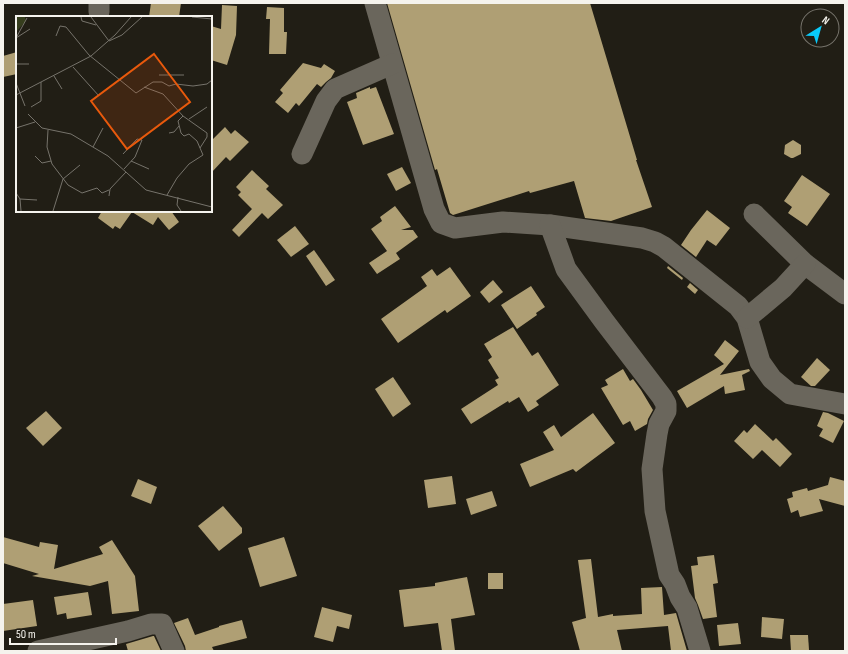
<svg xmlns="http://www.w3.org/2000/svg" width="848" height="654" font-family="'Sofia Sans Condensed',sans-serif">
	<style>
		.building { fill: #af9f74 }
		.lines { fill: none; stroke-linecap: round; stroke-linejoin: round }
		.minor { stroke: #6a665c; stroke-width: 21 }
		.inset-road { fill: none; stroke: #76736b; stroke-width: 1 }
		.view { fill: #e8590c; fill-opacity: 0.15; stroke: #e8590c; stroke-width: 2 }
		.inset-edge { fill: none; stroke: #f5f3ed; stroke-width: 2 }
	</style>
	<rect width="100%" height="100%" fill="#211e15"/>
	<g class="building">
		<path d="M151,3h30l-2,14h-30z"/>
		<path d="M387,3h203l47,157h-1l16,47 -41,14 -26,-3 -11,-37 -44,12 -1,-2 -76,24 -3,-2 -13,-44 -2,1z"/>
		<path d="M222,5l15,1 -1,29 -9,30 -16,-5v-34l10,3z"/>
		<path d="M267,7l17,1v24h3l-1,22h-17l1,-35h-4z"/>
		<path d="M17,52v22l-14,3v-21z"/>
		<path d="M303,63l18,5 3,-4 11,7 -4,7 -5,4 -5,5 -4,-3 -18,22 -3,-3 -8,10 -13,-11 8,-9 -3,-3z"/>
		<path d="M370,87v2l6,-2 18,47 -31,11 -16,-43 10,-4 -1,-5z"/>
		<path d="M225,127l6,7 4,-4 14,12 -19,19 -4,-4 -15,16v-32z"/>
		<path d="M793,140l8,5v9l-8,4h-2l-7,-4 1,-9z"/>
		<path d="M402,167l9,16 -15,8 -9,-17z"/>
		<path d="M252,170l17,16 -3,3 17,16 -15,14 -6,-6 -23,24 -7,-7 20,-21 -14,-14 3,-3 -5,-5z"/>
		<path d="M802,175l28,19 -23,32 -19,-13 4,-6 -8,-6z"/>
		<path d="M395,206l16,21 -10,3h12l5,7 -22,16 4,6 -23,15 -8,-11 18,-12 -16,-22 11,-8 -2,-4z"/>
		<path d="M707,210l23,18 -14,18 -9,-6 -11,17 -15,-12 10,-15z"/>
		<path d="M102,211h69l8,11 -10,8 -11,-13 -5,8 -21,-13 -12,17 -5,-3 -2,3 -15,-11z"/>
		<path d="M295,226l14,18 -18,13 -14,-17z"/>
		<path d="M314,250l21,30 -9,6 -20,-30z"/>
		<path d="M668,266l15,12 -1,2 -15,-12z"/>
		<path d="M450,267l21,29 -24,17 -2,-3 -47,33 -17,-24 46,-33 -6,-9 11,-8 5,7z"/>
		<path d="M493,280l10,12 -14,11 -9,-11z"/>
		<path d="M690,283l8,7 -3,4 -8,-7z"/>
		<path d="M531,286l14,21 -9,6 1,2 -20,14 -16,-24z"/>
		<path d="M513,327l19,29 6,-4 21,33 -23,16 3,4 -11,7 -9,-15 -10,6 -1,-2 -37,23 -10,-15 37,-24 -3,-5 4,-2 -11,-18 4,-3 -8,-13z"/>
		<path d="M725,340l14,11 -19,24 29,-6 1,2 -8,4 3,15 -20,4 -1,-8 -37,22 -10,-17 47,-27 -10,-9z"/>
		<path d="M817,358l13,12 -15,16h-4l-10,-9z"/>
		<path d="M623,369l7,12 3,-2 8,11 12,20 -5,9 -1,5 -12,7 -5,-10 -7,4 -22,-37 7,-3 -3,-5z"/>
		<path d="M393,377l18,27 -18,13 -18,-28z"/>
		<path d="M46,411l16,17 -19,18 -17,-18z"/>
		<path d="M823,412l5,1 16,8 -11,22 -14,-7 4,-7 -6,-3z"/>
		<path d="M593,413l22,30 -39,29 -3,-3 -43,18 -10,-23 34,-14 -11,-18 11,-7 7,12z"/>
		<path d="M755,424l18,17 3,-3 16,16 -12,13 -18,-17 -9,9 -19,-18 10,-11 3,3z"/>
		<path d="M452,476l4,28 -28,4 -4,-28z"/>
		<path d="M830,477l15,4v25l-26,-7 4,12 -23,6 -2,-7 -7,3 -4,-14 6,-2 -1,-5 15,-4 1,3 20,-6z"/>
		<path d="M138,479l19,8 -6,17 -20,-8z"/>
		<path d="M492,491l5,15 -26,9 -5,-16z"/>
		<path d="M223,506l19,22v5l-23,18 -21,-25z"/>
		<path d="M3,537l36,10 1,-5 18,3 -4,24 49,-15 -4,-7 13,-7 23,36 4,35 -27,3 -4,-33 -18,5 -58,-10 7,-2 -36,-11z"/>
		<path d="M284,537l13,39 -37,11 -12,-39z"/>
		<path d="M714,555l4,28 -5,1 4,33 -14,2 -5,-14 -3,-7 -4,-32 7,-1 -1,-8z"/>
		<path d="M591,559l7,58 15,-3v2l29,-2 -1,-26 21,-1 2,28 12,-2 11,38h-16l-3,-25 -51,4 5,21h-42l-8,-29 14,-4 -8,-58z"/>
		<rect x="488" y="573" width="15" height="16"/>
		<path d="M467,577l8,38 -24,4 4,32h-13l-4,-28 -34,4 -5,-37 36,-4v-3z"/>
		<path d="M88,592l4,23 -25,4 -1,-6 -9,2 -3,-18z"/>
		<path d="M33,600l4,26 -34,5v-27z"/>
		<path d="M322,607l30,8 -3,14 -12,-3 -4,16 -19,-5z"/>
		<path d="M762,617l22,2 -2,20 -21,-2z"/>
		<path d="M188,618l7,17 24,-8v-1l23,-6 5,18 -35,9 2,4h-28l-1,-5 -11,-23z"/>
		<path d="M738,623l3,21 -22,2 -2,-21z"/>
		<path d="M790,635h18l1,15 -18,1z"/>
		<path d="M153,636h1l7,15h-33l-2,-7z"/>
	</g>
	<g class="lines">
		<g class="minor">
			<path d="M99,3v9"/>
			<path d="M375,3l59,206 7,14 14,5 48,-6 47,3 92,13 13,4 9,5 74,59 9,12 13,44 12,17 18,15 55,10"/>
			<path d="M302,154l24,-53 9,-12 57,-25"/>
			<path d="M754,214l51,50 40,30"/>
			<path d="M550,225l16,44 38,52 58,76 4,7v7l-7,13 -2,10 -5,35 3,42 14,64 6,9 5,13 7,11 13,43"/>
			<path d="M747,318l36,-30 22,-24"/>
			<path d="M38,651l90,-20 23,-7h11l12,27"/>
		</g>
	</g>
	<g transform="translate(16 16)">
		<rect width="196" height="196" fill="#211e15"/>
		<path d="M0,1h9l1,4 -10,11z" fill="#363e1d"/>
		<path class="inset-road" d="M65,1l1,4 14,4M75,1l18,24 13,-6 20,-18M176,1l20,2M40,20l4,-10 6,1 23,28 47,38 17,-11h9l7,4 7,-2 17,2 14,-2 5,-4M0,22l11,-20M0,22l14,-9M0,48h13M57,51l26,29M143,59h25M38,60l8,13M0,67l9,23M128,71l19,7 20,22 24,17v4l-7,11M0,79l75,-39 24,-21 16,-18M15,91l10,-6v-19M12,98l14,14 29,6 37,22 38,34 66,17M173,103l18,-12M0,112l19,-6M32,114l-1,17 5,17 16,21 14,8 15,-5 5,5 7,-3M153,117l5,-1 5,-6M77,131l10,-19M107,138l14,-15 5,1 -7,17 -11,12M19,140l7,7 9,-2M115,145l18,8M0,177l4,6 1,12M151,179l10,-17 12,-14 14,-9 -6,-14 -8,-7 -5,2 -3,-3 -3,-12 5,-5M93,180l1,-7 16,-17M162,181l-1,8 4,6M4,183l17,1M37,195l10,-32 17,-14"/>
		<path class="view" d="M138,38l36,48 -63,47 -36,-48z"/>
		<rect width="196" height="196" class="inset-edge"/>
	</g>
	<rect width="848" height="654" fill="none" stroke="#f5f3ed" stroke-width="8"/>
	<g transform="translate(820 28) rotate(37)"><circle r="19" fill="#211e15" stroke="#76736b"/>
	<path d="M0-3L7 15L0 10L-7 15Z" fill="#09cafa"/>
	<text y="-6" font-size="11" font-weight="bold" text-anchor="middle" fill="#f5f3ed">N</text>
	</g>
	<path d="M10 638v6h106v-6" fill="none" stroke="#f5f3ed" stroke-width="2"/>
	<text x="16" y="638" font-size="12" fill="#f5f3ed" stroke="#211e15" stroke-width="3" paint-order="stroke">50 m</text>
</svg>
